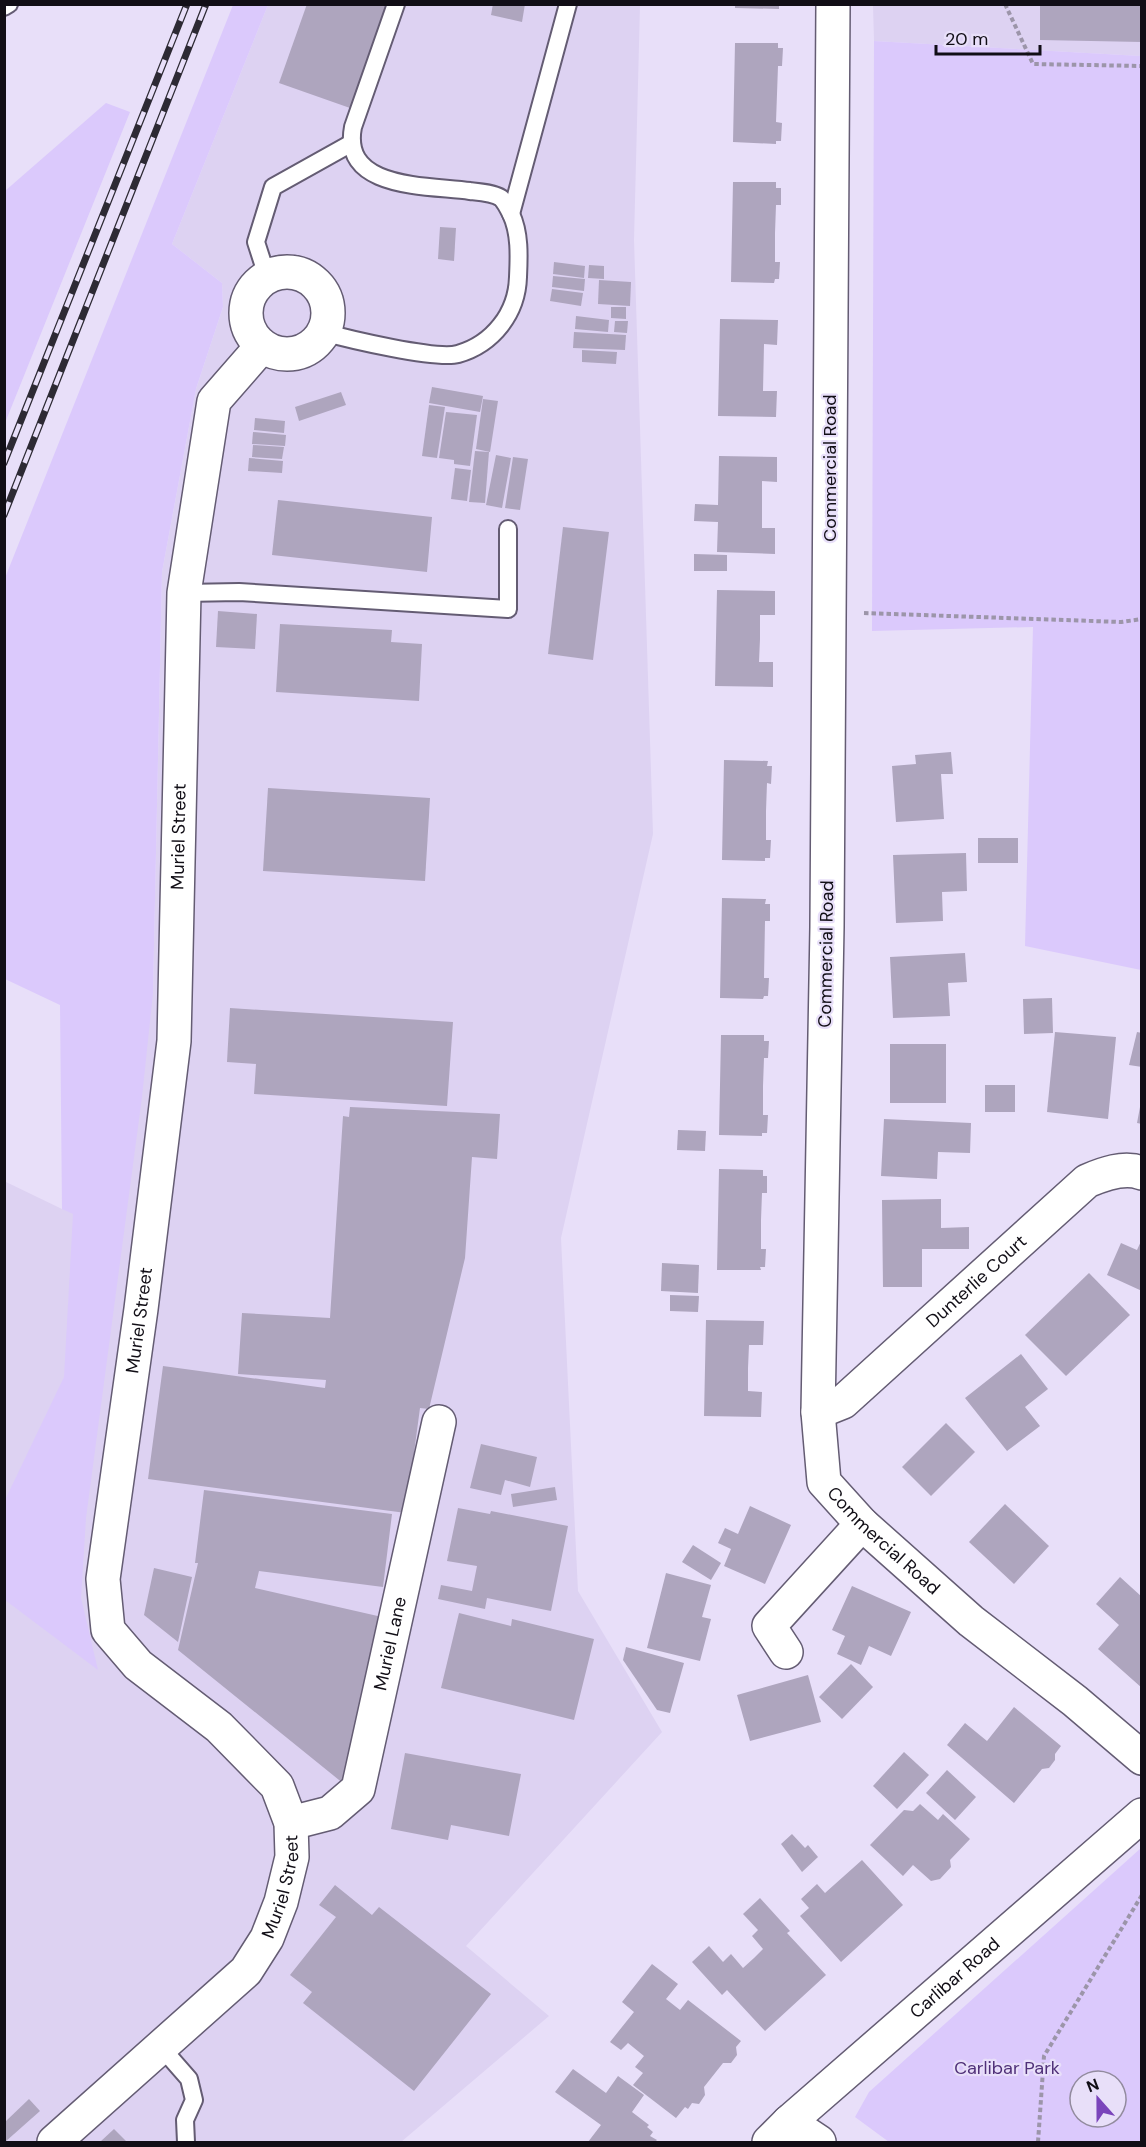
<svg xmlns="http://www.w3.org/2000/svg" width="1146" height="2147" font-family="'DM Sans',sans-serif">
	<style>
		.built { fill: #ddd2f2 }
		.green { fill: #dbc9fc; fill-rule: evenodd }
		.building { fill: #aea5be }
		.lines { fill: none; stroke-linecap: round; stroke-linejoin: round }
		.service-casing { stroke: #645c73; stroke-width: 20 }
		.minor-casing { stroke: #645c73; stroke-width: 36 }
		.tertiary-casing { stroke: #645c73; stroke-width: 36 }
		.path { stroke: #9c95a9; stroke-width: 4; stroke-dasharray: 4.5 3; stroke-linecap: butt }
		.service { stroke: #fff; stroke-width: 16 }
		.minor { stroke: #fff; stroke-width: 33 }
		.tertiary { stroke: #fff; stroke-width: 33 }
		.rail-casing { stroke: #2d2a34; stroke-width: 7 }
		.rail { stroke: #e8dff9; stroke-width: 4.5; stroke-dasharray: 14; stroke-linecap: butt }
		.labels { text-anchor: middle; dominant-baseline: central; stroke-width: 4.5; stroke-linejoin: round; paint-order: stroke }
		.street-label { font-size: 18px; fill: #110e16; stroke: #e8dff9 }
		.park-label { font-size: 18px; fill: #4f3078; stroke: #e8dff9 }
	</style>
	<rect width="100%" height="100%" fill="#e8dff9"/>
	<g class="built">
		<path d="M268,5h372l-6,235 19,594 -92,404 17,353 84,141 -196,214 83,70 -148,126h-396l-1,-961 58,28 91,-216 9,-421 34,-183 27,-82 -1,-24 -50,-39z"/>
		<path d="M873,5h268v51l-267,-15z"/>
	</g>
	<g class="green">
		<path d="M233,5h35l-96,239 50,39 1,24 -27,82 -34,183 -9,421 -11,104 -56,421 -5,80 17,72 -93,-70v-100l59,-123 9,-163 -11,-5 -2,-204 -55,-26v-401z"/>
		<path d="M874,41l267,15v914l-116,-24 8,-319 -161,4z"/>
		<path d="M106,103l24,9 -125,311v-232z"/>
		<path d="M1141,1848v294h-252l-34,-25 14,-25zM1080,2081h36v36h-36z"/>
	</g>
	<g class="building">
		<path d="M307,4h79l-36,104 -71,-25z"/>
		<path d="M493,4h32l-3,18 -31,-7z"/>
		<path d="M735,4h44v5l-44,-1z"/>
		<path d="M1040,4h102v38l-102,-2z"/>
		<path d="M735,43h43v5h5l-1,18h-4l-2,56 6,1 -1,18h-5v3l-43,-2z"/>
		<path d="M733,182h43v6h5v17h-5l-1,28v29h5l-1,17h-4l-1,4 -43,-1z"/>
		<path d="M440,227l16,1 -2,33 -16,-2z"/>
		<path d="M554,262l31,4 -1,12 -31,-4z"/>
		<path d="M589,265l15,1v13l-16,-1z"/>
		<path d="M553,276l32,3 -1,12 -32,-4z"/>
		<path d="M599,280l32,2 -1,24 -32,-2z"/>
		<path d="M552,289l31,4 -2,13 -31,-5z"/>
		<path d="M611,307h15v12l-15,-1z"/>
		<path d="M576,316l33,4 -1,12 -33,-3z"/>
		<path d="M720,319l58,1 -1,25 -13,-1 -1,47h14l-1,26 -58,-1z"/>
		<path d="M615,321h13l-1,12 -13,-1z"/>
		<path d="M574,332l52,3 -1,15 -52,-2z"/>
		<path d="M582,350l35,2 -1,12 -34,-2z"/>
		<path d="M432,387l51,9 -3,16 -51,-9z"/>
		<path d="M341,392l5,13 -47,16 -4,-14z"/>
		<path d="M483,399l15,2 -8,51 -14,-3z"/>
		<path d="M429,405l16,2 -8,51 -15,-2z"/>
		<path d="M446,412l31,3 -7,51 -16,-2v-4l-15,-2z"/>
		<path d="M255,418l30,3 -1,12 -30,-3z"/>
		<path d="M253,432l33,3 -1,11 -33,-2z"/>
		<path d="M253,445l31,2 -2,12 -30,-2z"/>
		<path d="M475,451l14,1 -4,51 -16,-1z"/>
		<path d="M496,455l15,3 -9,50 -16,-3z"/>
		<path d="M719,456l58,1v25l-15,-1v47h13v26l-58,-2 1,-30 -24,-1 1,-17 23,1z"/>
		<path d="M513,457l15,2 -8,51 -15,-2z"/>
		<path d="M249,458l34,3 -1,12 -34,-2z"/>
		<path d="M455,468l16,2 -4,31 -16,-2z"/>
		<path d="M278,500l154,17 -5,55 -155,-17z"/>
		<path d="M563,527l46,5 -16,128 -45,-6z"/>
		<path d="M694,554l33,1v16h-33z"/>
		<path d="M717,590l58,1v24h-15v24l-1,23h14v25l-58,-1z"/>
		<path d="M218,611l39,3 -2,35 -39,-2z"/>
		<path d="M280,624l112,6 -1,12 31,2 -3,57 -143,-9z"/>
		<path d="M951,752l2,22h-12l3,45 -48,3 -4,-56 24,-2 -1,-9z"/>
		<path d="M724,760l44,1 -1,5h5l-1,18 -4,-1 -1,28v29h5l-1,18h-5v3l-43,-1z"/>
		<path d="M268,788l162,10 -5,83 -162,-10z"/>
		<rect x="978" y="838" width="40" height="25"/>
		<path d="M966,853l1,38 -25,1 1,29 -47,2 -3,-68z"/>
		<path d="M722,898l44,1 -1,5h5v17h-5l-1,57h5l-1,18h-4l-1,3 -43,-1z"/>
		<path d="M965,953l2,29 -19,1 2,33 -57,2 -3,-61z"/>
		<path d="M1052,998l1,35 -29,1 -1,-35z"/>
		<path d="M230,1008l223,14 -6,84 -193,-12 2,-30 -29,-2z"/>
		<path d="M1055,1032l61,5 -8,82 -61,-7z"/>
		<path d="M1137,1032l5,1v34l-13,-2z"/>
		<path d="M721,1035h43v6h5l-1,17h-4l-1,28v29h5l-1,18h-5v3l-43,-1z"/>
		<rect x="890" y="1044" width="56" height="59"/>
		<rect x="985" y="1085" width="30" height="27"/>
		<path d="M350,1107l150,7 -3,45 -25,-2 -7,101 -36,151 -9,-1 -14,105 -258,-34 15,-113 162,22 1,-8 -88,-6 4,-61 88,5 13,-202 6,1z"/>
		<path d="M1140,1107h2v17l-5,-1z"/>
		<path d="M884,1119l87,4 -1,30 -32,-1 -1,27 -56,-3z"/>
		<path d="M678,1130l28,1 -1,20 -28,-1z"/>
		<path d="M719,1169l44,1v6h4v17h-5l-1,27v29h5l-1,18h-5l1,3h-44z"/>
		<path d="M941,1199v29l28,-1v22h-47v38h-39l-1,-87z"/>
		<path d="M1142,1239v52l-35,-16 14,-32 16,7z"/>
		<path d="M662,1263l37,2 -1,28 -37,-2z"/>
		<path d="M1089,1273l41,42 -64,61 -41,-41z"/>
		<path d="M670,1295l29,1 -1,16 -28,-1z"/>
		<path d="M706,1320l58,1 -1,24h-14l-1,23v23l14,1 -1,25 -57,-1z"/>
		<path d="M1021,1354l27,35 -23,18 15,19 -33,25 -42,-53z"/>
		<path d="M946,1423l29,29 -44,44 -29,-29z"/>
		<path d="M481,1444l56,13 -7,30 -25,-7 -4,15 -31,-7z"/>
		<path d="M555,1487l2,13 -44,7 -2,-13z"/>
		<path d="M204,1490l188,24 -9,73 -124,-16 -4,17 127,29 -38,167 -166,-134 20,-87h-3z"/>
		<path d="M1005,1504l44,42 -35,38 -45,-42z"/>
		<path d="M750,1506l41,19 -26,59 -41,-18 7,-17 -13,-6 7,-15 13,6z"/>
		<path d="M458,1508l32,6 1,-3 77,15 -17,85 -64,-13 -2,11 -47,-10 3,-14 31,6 5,-25 -30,-5z"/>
		<path d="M693,1545l28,18 -10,17 -29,-18z"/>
		<path d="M154,1568l38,9 -14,65 -34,-27z"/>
		<path d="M666,1573l45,12 -9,32 9,2 -11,42 -53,-13z"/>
		<path d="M1120,1577l22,20v91l-44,-39 21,-24 -23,-21z"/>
		<path d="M852,1586l59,26 -20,44 -22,-10 -8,19 -24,-11 8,-18 -13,-6z"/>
		<path d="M459,1613l52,13 1,-7 82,20 -20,81 -133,-32z"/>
		<path d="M626,1647l58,16 -14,50 -13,-3 -34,-50z"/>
		<path d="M851,1664l22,23 -31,32 -23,-22z"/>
		<path d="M808,1675l13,47 -71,19 -13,-46z"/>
		<path d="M1014,1707l47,39 -6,8v6l-6,8 -7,1 -28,34 -67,-58 18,-22 22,18z"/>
		<path d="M904,1752l25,23 -32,34 -24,-23z"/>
		<path d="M405,1753l116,21 -12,62 -58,-11 -3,15 -57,-11z"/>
		<path d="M947,1770l29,27 -21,23 -29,-27z"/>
		<path d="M920,1804l18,16 5,-6 27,25 -20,21 1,7 -11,12 -9,2 -18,-16 -10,11 -33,-31 31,-32 3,-3 9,1z"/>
		<path d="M792,1834l13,14 3,-3 10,12 -16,15 -21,-28z"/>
		<path d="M862,1860l41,45 -62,57 -41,-46 9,-8 -8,-9 16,-15 8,9z"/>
		<path d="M335,1885l37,30 7,-8 112,87 -77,97 -111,-88 9,-11 -22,-17 46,-58 -17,-12z"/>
		<path d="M760,1898l30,33 -3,2 39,42 -61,56 -38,-41 -5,5 -30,-33 17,-16 14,16 8,-8 12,14 11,-10 9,-9 -11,-13 6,-6 -15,-16z"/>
		<path d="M652,1964l26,20 -12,15 14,11 8,-10 53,41 -5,6 1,8 -6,8h-8l-19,24 1,8 -6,9 -7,-1 -4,6 -3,-2 -9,11 -43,-33 10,-12 -8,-6 9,-11 -16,-13 -7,7 -11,-8 24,-30 -12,-10z"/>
		<path d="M573,2069l33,24 12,-17 26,19 -12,17 17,13 -2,2 6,5 -3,4 7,4 -2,2h-67l13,-17 -46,-33z"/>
		<path d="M29,2099l11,12 -35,31v-20z"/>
		<path d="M114,2129l13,13h-27z"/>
	</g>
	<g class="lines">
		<g class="service-casing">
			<g id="service">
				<path d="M4,7l5,-3"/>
				<path d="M511,214l57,-210"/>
				<path d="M267,276l-11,-34 17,-55 77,-43"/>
				<path d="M323,332c25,7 113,28 135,22 35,-10 59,-41 60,-77 1,-21 2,-44 -7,-63 -2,-4 -7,-13 -10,-16 -7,-5 -22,-6 -31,-7 -43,-6 -129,-1 -117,-64l43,-123"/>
				<path d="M184,593l55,-1 269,17v-80"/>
				<path d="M161,2047l28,32 5,21 -9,20 1,22"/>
			</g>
		</g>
		<g class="minor-casing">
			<g id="minor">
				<path id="s1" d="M833,4l-6,923 -9,485 6,70 38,42 109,97 104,80 67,57"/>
				<circle cx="287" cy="313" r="41"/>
				<path id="s2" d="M818,1412l25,-10 244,-221c16,-7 37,-15 55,-8"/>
				<path d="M786,1652l-17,-26 93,-102"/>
				<path id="s3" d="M291,1823l39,-10 28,-24 81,-367"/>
				<path d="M789,2122l30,20"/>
				<path id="s4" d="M54,2142l192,-171 21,-33 14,-36 11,-45 -1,-34 -14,-37 -58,-59 -81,-62 -30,-35 -5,-51 38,-270 33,-268 10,-448 30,-192 48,-55"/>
			</g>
		</g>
		<g class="tertiary-casing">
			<g id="tertiary">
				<path id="s5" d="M769,2142l20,-20 353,-307"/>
			</g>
		</g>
		<g class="path">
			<path d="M1005,4l28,60 109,2"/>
			<path d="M864,613l257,9 21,-3"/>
			<path d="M1038,2142l6,-86 98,-161"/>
		</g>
		<use href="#service" class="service"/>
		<use href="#minor" class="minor"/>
		<use href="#tertiary" class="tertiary"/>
		<g class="rail-casing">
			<g id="rail">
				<path d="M4,463l183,-459"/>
				<path d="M4,515l202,-511"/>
			</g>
		</g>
		<use href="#rail" class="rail"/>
	</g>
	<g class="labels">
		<g class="street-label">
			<text transform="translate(830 468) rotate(-90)">Commercial Road</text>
			<text stroke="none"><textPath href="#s4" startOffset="1484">Muriel Street</textPath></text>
			<text transform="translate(826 954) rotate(-89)">Commercial Road</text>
			<text stroke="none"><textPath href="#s2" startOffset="207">Dunterlie Court</textPath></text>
			<text stroke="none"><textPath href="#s4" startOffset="998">Muriel Street</textPath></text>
			<text stroke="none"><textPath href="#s1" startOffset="1562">Commercial Road</textPath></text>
			<text stroke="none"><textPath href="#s3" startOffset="226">Muriel Lane</textPath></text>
			<text stroke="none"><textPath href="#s4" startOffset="350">Muriel Street</textPath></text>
			<text stroke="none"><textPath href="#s5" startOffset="248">Carlibar Road</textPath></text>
		</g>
		<g class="park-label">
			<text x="1007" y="2068">Carlibar Park</text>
		</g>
	</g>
	<rect width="1146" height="2147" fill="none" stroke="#110e16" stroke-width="12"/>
	<g transform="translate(1098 2099) rotate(339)"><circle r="28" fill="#e8dff9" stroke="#928b9e" stroke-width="1.5"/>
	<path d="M0-4.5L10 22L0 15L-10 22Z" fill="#7a44bb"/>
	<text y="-9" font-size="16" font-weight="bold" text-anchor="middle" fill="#110e16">N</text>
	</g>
	<path d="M936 45v9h104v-9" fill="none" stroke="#110e16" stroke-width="3"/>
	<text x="945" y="45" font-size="18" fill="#110e16" stroke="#e8dff9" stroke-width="4.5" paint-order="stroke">20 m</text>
</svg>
